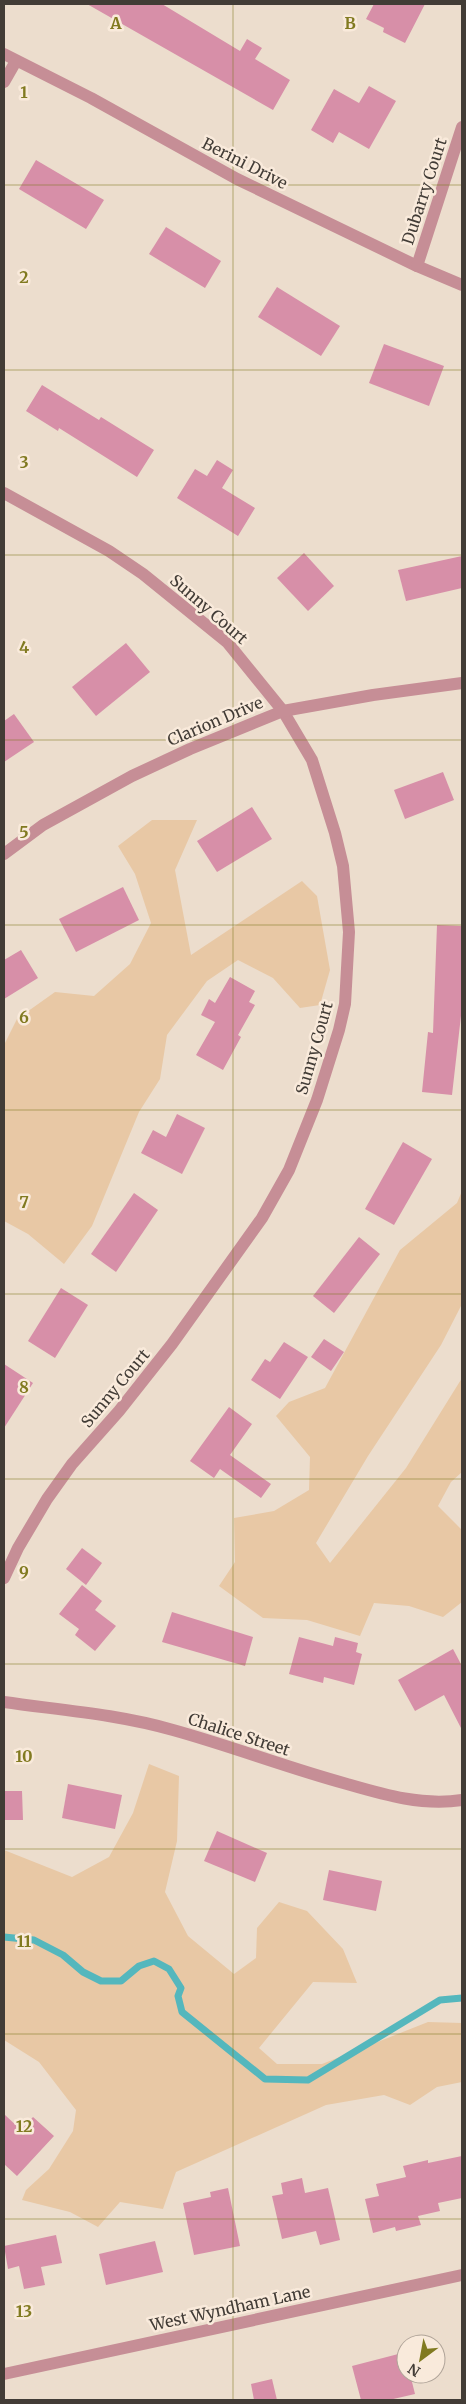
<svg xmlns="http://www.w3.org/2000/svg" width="466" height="2404" font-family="Merriweather,serif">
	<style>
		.green { fill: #e8c8a5 }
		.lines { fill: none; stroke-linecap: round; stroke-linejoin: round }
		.stream { stroke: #54b7bd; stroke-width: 7 }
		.building { fill: #d78fa8 }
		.street { stroke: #c68e96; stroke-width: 12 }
		.grid { fill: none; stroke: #817a20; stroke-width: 1; stroke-opacity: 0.55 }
		.labels { text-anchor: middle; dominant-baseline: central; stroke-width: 5; stroke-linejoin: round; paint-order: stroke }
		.street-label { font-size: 16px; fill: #423c36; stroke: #f9eadb }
		.grid-label { font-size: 16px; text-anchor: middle; font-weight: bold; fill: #817a20; stroke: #f9eadb; stroke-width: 5; stroke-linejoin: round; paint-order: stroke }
	</style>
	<rect width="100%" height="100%" fill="#ecddcd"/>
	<g class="green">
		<path d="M152,820h45l-22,50 16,85 111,-74 15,15 13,74 -10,35 -20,3 -27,-30 -35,-18 -31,21 -40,54 -7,44 -21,33 -47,114 -28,38 -36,-30 -24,-13v-176l13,-26 38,-27 39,4 36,-32 21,-41 -16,-49 -17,-28z"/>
		<path d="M462,1191v113l-21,41 -73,111 -52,87 14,20 76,-95 56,-90v94l-11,10 -13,24 24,24v72l-19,15 -34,-11 -35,-3 -14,33 -53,-16 -44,-2 -44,-32 16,-24 -1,-44 40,-7 35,-21 1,-33 -34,-41 13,-14 36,-14 75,-138 57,-47z"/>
		<path d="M149,1764l30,12 -2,65 -12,51 23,44 46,38 22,-16 1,-30 22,-26 28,9 36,38 14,34 -44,-1 -54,66 18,16h45l106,-42 34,1v59l-25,5 -27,18 -26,-10 -58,10 -150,67 -13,37 -43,-7 -22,25 -28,-15 -48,-12 4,-10 23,-21 24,-38 3,-21 -37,-48 -35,-22v-190l68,27 37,-20 24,-44z"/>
	</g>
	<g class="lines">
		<path class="stream" d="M4,1937l30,3 29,15 20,17 18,9h20l18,-15 15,-5 15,8 12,19 -3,8 4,16 83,67 43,1 132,-80 22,-2"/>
	</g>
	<g class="building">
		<path d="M87,4h75l78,47 7,-12 15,9 -7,11 35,21 -17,30z"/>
		<path d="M374,4h51l-20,39 -22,-11 1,-4 -18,-9z"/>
		<path d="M369,86l27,15 -27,48 -30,-17 -6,11 -22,-13 23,-41 25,14z"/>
		<path d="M36,160l68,40 -18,29 -67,-40z"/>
		<path d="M166,227l55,34 -16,27 -56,-34z"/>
		<path d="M277,287l63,39 -19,30 -63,-39z"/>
		<path d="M384,344l60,22 -15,40 -60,-23z"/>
		<path d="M42,385l57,35 2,-3 53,33 -17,27 -78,-49 -1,3 -32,-20z"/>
		<path d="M217,460l16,10 -11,18 33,20 -17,28 -61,-38 18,-29 12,7z"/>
		<path d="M304,553l30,33 -26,25 -31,-33z"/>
		<path d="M462,556v32l-56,13 -8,-31z"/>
		<path d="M126,643l24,29 -54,44 -24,-29z"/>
		<path d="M14,714l20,28 -30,20v-41z"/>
		<path d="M443,772l11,28 -49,19 -11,-29z"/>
		<path d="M252,807l20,32 -55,33 -20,-31z"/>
		<path d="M123,887l16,33 -63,32 -17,-33z"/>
		<path d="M437,925l25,1v81l-10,88 -30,-3 6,-60 5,1z"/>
		<path d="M21,950l17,28 -34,21v-39z"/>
		<path d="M230,977l25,14 -6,11 6,3 -17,30 3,2 -18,33 -27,-15 19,-33 -14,-7 8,-16 6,4z"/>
		<path d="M177,1114l28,14 -23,46 -41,-21 12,-23 13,7z"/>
		<path d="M403,1142l29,17 -38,66 -29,-16z"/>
		<path d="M134,1193l24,17 -42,62 -25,-18z"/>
		<path d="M359,1237l21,17 -46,59 -21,-17z"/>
		<path d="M61,1288l27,17 -33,53 -27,-17z"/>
		<path d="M324,1339l20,13 -13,19 -20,-14z"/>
		<path d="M284,1342l24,15 -28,42 -29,-19 14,-21 5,3z"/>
		<path d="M4,1364l29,19 -29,45z"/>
		<path d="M229,1407l23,17 -22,31 41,29 -10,14 -41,-29 -6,9 -24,-17z"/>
		<path d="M82,1548l20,15 -16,22 -20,-16z"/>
		<path d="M82,1585l20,16 -7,9 21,16 -21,25 -20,-16 4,-6 -20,-15z"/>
		<path d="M172,1612l81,25 -8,29 -83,-24z"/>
		<path d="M299,1637l34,9 2,-9 23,6 -2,9 6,2 -8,31 -30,-8 -1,6 -34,-9z"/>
		<path d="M453,1649l9,17v64l-18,-35 -29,16 -17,-31z"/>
		<path d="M68,1784l54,11 -7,34 -53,-11z"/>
		<path d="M4,1791h18l1,29h-19z"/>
		<path d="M217,1831l50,22 -12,29 -51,-21z"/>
		<path d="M329,1870l53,11 -6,30 -53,-11z"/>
		<path d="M4,2114l17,16 12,-13 21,19 -37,40 -13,-12z"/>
		<path d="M462,2156v42l-24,5 2,8 -22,5 3,9 -25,6 -1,-4 -22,6 -8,-34 14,-3 -3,-12 30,-7 -3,-11 25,-6v3z"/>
		<path d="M302,2178l3,15 23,-5 12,52 -20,5 -4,-14 -34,8 -10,-43 11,-2 -2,-11z"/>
		<path d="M228,2188l12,58 -46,9 -11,-52 28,-6 -1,-5z"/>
		<path d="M56,2235l6,28 -21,4 4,18 -21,4 -5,-23 -11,3 -4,-23z"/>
		<path d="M155,2241l8,31 -57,13 -7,-31z"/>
		<path d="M406,2352v22h4l5,20 -26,6h-28l-9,-34z"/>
		<path d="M272,2379l5,21h-23l-3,-16z"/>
	</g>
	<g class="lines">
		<g class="street">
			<path d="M4,54l87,44 146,81 180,87 45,19"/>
			<path d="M4,82l12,-21"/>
			<path d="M417,266l45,-139"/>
			<path d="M4,493l105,58 34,23 84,68 56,69 29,49 23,73 8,33 6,66 -4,72 -6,26 -22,70 -28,70 -27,48 -90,126 -53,67 -47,53 -25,35 -29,49 -14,30"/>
			<path d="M4,854l39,-29 89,-49 58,-27 93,-38 90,-16 89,-12"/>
			<path d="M4,1702c56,8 113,12 169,28 58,16 115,38 174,54 38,11 75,22 115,16"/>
			<path d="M4,2374l458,-99"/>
		</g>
	</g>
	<path class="grid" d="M233,4v2396M4,185h458M4,370h458M4,555h458M4,740h458M4,925h458M4,1110h458M4,1294h458M4,1479h458M4,1664h458M4,1849h458M4,2034h458M4,2219h458"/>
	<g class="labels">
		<g class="street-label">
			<text transform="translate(245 163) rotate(27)">Berini Drive</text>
			<text transform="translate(424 191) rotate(-72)">Dubarry Court</text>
			<text transform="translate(209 609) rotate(41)">Sunny Court</text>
			<text transform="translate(215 721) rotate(-23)">Clarion Drive</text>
			<text transform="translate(314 1048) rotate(-74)">Sunny Court</text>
			<text transform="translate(115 1388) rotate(-50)">Sunny Court</text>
			<text transform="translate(239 1734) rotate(18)">Chalice Street</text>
			<text transform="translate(230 2308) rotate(-12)">West Wyndham Lane</text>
		</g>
	</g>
	<g class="grid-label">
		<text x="116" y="29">A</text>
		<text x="350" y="29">B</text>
		<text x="24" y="98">1</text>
		<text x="24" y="283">2</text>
		<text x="24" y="468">3</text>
		<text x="24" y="653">4</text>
		<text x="24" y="838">5</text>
		<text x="24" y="1023">6</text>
		<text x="24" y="1208">7</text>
		<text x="24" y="1393">8</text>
		<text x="24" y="1578">9</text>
		<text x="24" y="1762">10</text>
		<text x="24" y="1947">11</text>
		<text x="24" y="2132">12</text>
		<text x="24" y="2317">13</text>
	</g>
	<rect width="466" height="2404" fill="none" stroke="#423c36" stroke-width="10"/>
	<g transform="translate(421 2359) rotate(212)"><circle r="24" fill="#f9eadb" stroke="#b0a499"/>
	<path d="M0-4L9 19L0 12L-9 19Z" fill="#817a20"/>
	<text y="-8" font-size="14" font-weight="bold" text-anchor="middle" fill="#423c36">N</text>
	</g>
</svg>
